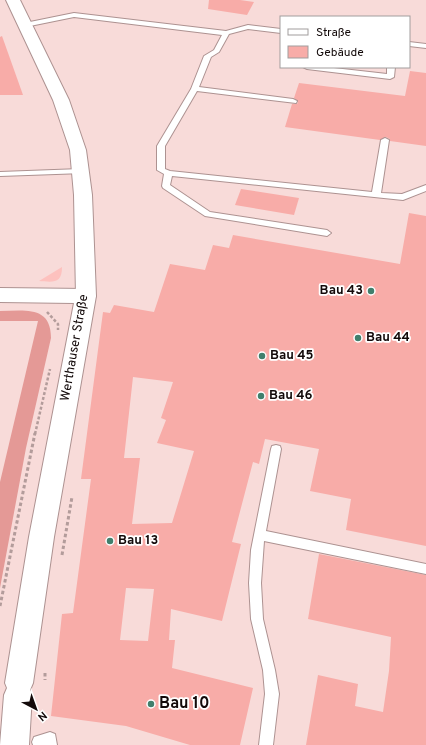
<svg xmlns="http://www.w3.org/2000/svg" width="426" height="745" font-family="Overpass,sans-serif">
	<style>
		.green { fill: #fdc1be }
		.forest { fill: #e49996 }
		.building { fill: #f8aca8; fill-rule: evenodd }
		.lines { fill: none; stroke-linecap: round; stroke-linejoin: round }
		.service-casing { stroke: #ad9291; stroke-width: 2 }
		.minor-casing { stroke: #ad9291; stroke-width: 2 }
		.secondary-casing { stroke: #ad9291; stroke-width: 2 }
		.path-far1 { stroke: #b39c9b; stroke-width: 2.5; stroke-dasharray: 3 2; stroke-linecap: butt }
		.path { stroke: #b39c9b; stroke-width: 3; stroke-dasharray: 3.5 2.5; stroke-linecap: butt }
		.service { fill: #fff; fill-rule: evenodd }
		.minor { fill: #fff; fill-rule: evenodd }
		.secondary { fill: #fff; fill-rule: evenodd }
		.poi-dot { fill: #407f6c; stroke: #fff; stroke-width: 1.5 }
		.labels { text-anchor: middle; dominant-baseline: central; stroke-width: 3.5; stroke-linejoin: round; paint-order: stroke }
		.poi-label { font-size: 13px; font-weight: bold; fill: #130a0a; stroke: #fff; text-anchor: start }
		.street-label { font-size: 13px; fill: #130a0a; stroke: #fff }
		.near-poi-label { font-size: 16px; font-weight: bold; fill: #130a0a; stroke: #fff; text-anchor: start }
	</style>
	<rect width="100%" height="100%" fill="#f8dbd9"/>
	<path class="green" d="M62,267c0,17 -9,15 -23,14z"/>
	<path class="forest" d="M0,311c24,0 51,-6 51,27l-25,110 -26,140v-106l38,-161h-38z"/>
	<g class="building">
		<path d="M209,0h31l14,2 -7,13 -39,-6z"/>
		<path d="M2,36l21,59h-23v-58z"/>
		<path d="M410,71l16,2v73l-36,-5v-2l-4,-2 -6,3 -95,-13 7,-23h5l1,-2 -4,-4 5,-15 106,13z"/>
		<path d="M241,189l58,9 -5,17 -59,-10z"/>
		<path d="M409,213l17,3v330l-80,-16 5,-31 -41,-8 9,-42 -54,-10 -6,25 -6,-2 -21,80 9,2 -19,77 -51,-12 -2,31h6l-3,28 81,20 -13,57h-50l-64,-19 -75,-10 11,-102 11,-1 18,-134h-10l22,-167 7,1 4,-8 40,7 16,-48 35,6 8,-25 16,3 4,-13 167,29zM133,377l40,5 -12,36 5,2 -9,23 37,8 -22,72 -40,1 8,-66h-16zM126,588l28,1 -6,52 -28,-1z"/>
		<path d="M319,554l107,21v170h-120l12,-70 40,9 -3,22 28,6 6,-41 2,-34 -83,-18z"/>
	</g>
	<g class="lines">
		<g class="service-casing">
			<g id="service">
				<path d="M74,13l152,18 22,-6 33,4v4l-33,-4 -19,5 -10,18 -8,5 -12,30 94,12 4,2 -1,2 -99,-12 -32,55v23l5,2 202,21 9,-52 4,-2 4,2 -8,53 21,1 24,-9v6l-23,9 -231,-24 -2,9 40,27 117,18 4,3 -4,3 -122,-20 -42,-28 -1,-2 2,-12 -7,-4v-24l34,-57 13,-33 10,-6 8,-15 -148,-18 -49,10 -3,-2 3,-2z"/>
				<path d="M409,42l17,2v4l-17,-2z"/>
				<path d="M303,67h22l62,7v-7h8l-1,10 -4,2 -83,-10z"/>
				<path d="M81,169h3v4l-84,3v-4z"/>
				<path d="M276,445l4,1 1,3 -15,82 160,33v10l-162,-33 -3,42 2,36 12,51 4,24 -6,51h-14l6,-51 -2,-24 -12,-51 -2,-36 2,-33 20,-101 1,-3z"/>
				<path d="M50,732l5,2 2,11h-24l-1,-3 2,-5z"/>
			</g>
		</g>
		<g class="minor-casing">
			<path id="minor" d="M6,0h14l49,100 17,50 6,45 4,101 -3,5 -7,2 -7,-2 -3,-5 -2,-101 -4,-45 -17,-50z"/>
		</g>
		<g class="secondary-casing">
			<path id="secondary" d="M0,288l86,1 7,2 3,5 -42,241 -21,146 -3,7 2,5 -3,50h-29l4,-50 3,-7 -2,-5 24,-146 45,-234 -74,-1z"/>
		</g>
		<g class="path-far1">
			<path d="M47,312l11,12v6"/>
			<path d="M35,434l15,-65"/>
		</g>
		<g class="path">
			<path d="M62,555l10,-58"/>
			<path d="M0,606l35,-173"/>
			<path d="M45,673v7"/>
		</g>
		<use href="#service" class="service"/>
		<use href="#minor" class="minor"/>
		<use href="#secondary" class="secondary"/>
	</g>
	<g class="poi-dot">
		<circle cx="371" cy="291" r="4"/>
		<circle cx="358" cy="338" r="4"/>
		<circle cx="262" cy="356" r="4"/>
		<circle cx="261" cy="396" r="4"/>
		<circle cx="110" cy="541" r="4"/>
		<circle cx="151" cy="704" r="4"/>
	</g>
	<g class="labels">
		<g class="poi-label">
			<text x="363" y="291" text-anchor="end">Bau 43</text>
			<text x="366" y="338">Bau 44</text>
			<text x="270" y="356">Bau 45</text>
			<text x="269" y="396">Bau 46</text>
			<text x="118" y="541">Bau 13</text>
		</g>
		<g class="street-label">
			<text transform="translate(75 348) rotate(-80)">Werthauser Straße</text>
		</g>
		<g class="near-poi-label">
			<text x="159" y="704">Bau 10</text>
		</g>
	</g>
	<rect x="280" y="16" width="130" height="52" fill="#ffffff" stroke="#a19d9d"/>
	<rect x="288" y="29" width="20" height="6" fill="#ffffff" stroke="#a19d9d"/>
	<text x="316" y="36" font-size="12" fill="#130a0a">Straße</text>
	<rect x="288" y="46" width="20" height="12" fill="#f8aca8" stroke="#a19d9d"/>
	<text x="316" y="56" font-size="12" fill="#130a0a">Gebäude</text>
	<g transform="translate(36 709) rotate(139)" stroke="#ffffff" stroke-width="3" paint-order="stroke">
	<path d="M0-3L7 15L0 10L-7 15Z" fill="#130a0a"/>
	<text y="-6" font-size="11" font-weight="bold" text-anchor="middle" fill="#130a0a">N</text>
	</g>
</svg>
